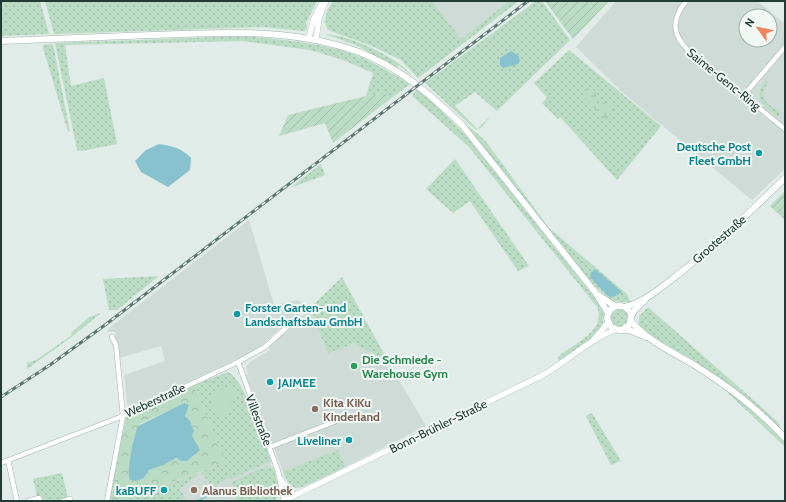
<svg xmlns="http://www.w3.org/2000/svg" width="786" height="502" font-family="Cabin,sans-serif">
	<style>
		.built { fill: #cfdbd6; fill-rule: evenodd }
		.grass { fill: url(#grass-dots) }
		.forest { fill: url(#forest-crowns); fill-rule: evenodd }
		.wetland { fill: url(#wetland-marsh) }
		.park { fill: #badcc4 }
		.garden { fill: url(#garden-furrows) }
		.water { fill: #89c2cf }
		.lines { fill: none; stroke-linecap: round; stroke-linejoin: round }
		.stream { stroke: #89c2cf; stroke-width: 1.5 }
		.minor-casing { stroke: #a4b3ae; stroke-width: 5.5 }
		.tertiary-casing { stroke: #a4b3ae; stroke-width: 6 }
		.secondary-casing { stroke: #9fb6af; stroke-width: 7 }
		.minor { stroke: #fff; stroke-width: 4.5 }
		.tertiary { stroke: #fff; stroke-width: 5.5 }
		.secondary { stroke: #fff; stroke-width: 6 }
		.rail-casing { stroke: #5c7770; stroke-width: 3 }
		.rail { stroke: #f1f8f4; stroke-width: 1.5; stroke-dasharray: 4.5; stroke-linecap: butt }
		.culture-dot { fill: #0f9aa8; stroke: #f1f8f4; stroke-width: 1.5 }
		.leisure-dot { fill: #2e9e5b; stroke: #f1f8f4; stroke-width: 1.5 }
		.education-dot { fill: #8d6e63; stroke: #f1f8f4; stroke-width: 1.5 }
		.labels { text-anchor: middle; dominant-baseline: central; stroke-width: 4; stroke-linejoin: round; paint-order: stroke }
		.street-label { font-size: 12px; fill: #213b35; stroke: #f1f8f4 }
		.culture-label { font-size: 12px; font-weight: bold; fill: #0d838f; stroke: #f1f8f4; text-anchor: end }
		.leisure-label { font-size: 12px; font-weight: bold; fill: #27864d; stroke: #f1f8f4; text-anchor: start }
		.education-label { font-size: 12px; font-weight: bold; fill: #785e54; stroke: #f1f8f4; text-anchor: start }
	</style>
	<defs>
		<pattern id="grass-dots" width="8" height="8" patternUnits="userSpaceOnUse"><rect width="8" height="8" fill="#badcc4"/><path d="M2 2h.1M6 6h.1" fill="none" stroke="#a0bea9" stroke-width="1.8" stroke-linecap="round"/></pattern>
		<pattern id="forest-crowns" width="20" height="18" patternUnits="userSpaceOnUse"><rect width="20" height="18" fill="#badcc4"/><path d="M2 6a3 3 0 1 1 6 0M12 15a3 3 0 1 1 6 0" fill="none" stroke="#a0bea9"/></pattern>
		<pattern id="wetland-marsh" width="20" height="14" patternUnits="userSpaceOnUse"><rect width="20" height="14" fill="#badcc4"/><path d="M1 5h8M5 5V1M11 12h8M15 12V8" fill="none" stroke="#a0bea9"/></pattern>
		<pattern id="garden-furrows" width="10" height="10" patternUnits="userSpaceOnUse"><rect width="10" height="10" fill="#badcc4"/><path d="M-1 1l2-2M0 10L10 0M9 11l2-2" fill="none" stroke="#a0bea9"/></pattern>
	</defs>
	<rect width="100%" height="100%" fill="#e1ebe7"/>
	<g class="built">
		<path d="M432,1h77l-48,38z"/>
		<path d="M616,1h141l28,23v145l-33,31 -129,-107 -47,-46zM746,16h24v24h-24z"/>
		<path d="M249,220l25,85 24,-5 7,5 -47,44 -130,61 -4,-35 41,-14 -4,-15 -42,12 -4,-26h-8l2,-4z"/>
		<path d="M310,308l18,46 26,-11 35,20 37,63 -101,51 -23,10 -7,1 -5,-4 -5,-7 -39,-102 2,-1 -2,-7 4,-5 20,-12 -1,-4z"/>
		<path d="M265,446l15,46 -1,5 -6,4h-151z"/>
	</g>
	<g class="grass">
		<path d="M1,1h39l9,33 -48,2z"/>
		<path d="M45,1h272l-11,22 1,7 -4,1 -40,-4 -209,7z"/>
		<path d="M333,1h99l29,38 48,-38h10l-101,77 -17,-18 -29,-14 -44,-16c-6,-11 -1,-20 5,-29z"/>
		<path d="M536,1h6l28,39 -73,71 -22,-19 -20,14 22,23 15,-14 -11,13 -5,2 -51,-47z"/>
		<path d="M325,34c24,1 73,23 87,42l-12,-10 -5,1 -37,-21z"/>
		<path d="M244,36c34,3 68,6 100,15 24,7 45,21 66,33l-21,16v-7l-23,3 7,-23 -30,-13 -33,-10 -67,-9 -178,4 6,41 33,-8 13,66 -35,7 -5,-1 -22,-107z"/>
		<path d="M53,44l17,88 -2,-1 -26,-86z"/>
		<path d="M569,50l92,76 -44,54 -57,-63 -2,2 -16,-16 5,-5 -13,-15z"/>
		<path d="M766,80l3,2c-13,17 -2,21 11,31l2,-2 -4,6c-14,-12 -27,-18 -12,-37z"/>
		<path d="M417,89l19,16 30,31 136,171c10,25 -25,42 -42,54l-2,-2 1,-3c14,-12 48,-25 38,-49l-128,-160 -57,-51z"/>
		<path d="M466,125l12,9 9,9 62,85 78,66 4,9 -19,-2 -23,-20z"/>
		<path d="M455,159l74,107 -11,5 -48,-70 -17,12 -27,-24z"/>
		<path d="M321,164l4,11 -35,13z"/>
		<path d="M159,276l-42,34h-8l-6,-31z"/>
		<path d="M342,277l47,86 -35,-20 -26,11 -18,-46z"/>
		<path d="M648,307l130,115 3,6 -3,-1 -44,-39 -95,-60v-12z"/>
		<circle cx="619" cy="318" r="9"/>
		<path d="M101,313l-28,23 -46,33v-6l9,-3 36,-25 -1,-2 18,-16z"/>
		<path d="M228,372c18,9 35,69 43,89l-40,18 -1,-2 -17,10 -12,-15 24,-10 -31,-77z"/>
		<path d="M728,391l23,18 34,34v4l-58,-55z"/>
		<path d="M592,413l29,48 -10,4 -25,-49z"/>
		<path d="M338,450l7,17 -43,20 -7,1 -7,-6 -5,-10z"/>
		<path d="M273,467l7,25 -4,8 -39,1 -5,-19 27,-13z"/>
		<path d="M62,473l6,25 -12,3h-13l-1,-5h-5l-4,-17z"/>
		<path d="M196,474l2,1 -18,14 6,12h-64z"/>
	</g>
	<path class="forest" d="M194,385l31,77 -103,39h-13l17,-84zM184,403l1,13 5,5 4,10 -2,5 4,18 -5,4 -18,1 -24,11 -5,8 -8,3 -7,-5 5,-38 6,-14z"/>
	<path class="wetland" d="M587,88l6,1 3,4v9l5,3 3,-2 6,2 3,4 -5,8 -5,4c-7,-4 -5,-7 -10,-13 -7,-7 -11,-10 -6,-20z"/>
	<path class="park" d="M232,386l5,13 -8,3 4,10 -15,5 -9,-22z"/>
	<g class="garden">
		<path d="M545,1h64l-36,38z"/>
		<path d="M389,93v7l-56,43 -8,-20 -46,13 9,-21 78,-19z"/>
		<path d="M785,191v29l-15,-14z"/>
	</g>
	<g class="water">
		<path d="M511,51l7,4 2,6 -2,3 -15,4 -3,-3v-7z"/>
		<path d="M159,144c14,2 22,4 32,14l-1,12 -22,17 -27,-15 -6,-11 11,-11z"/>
		<path d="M595,269l27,23 -9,5 -5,-1 -17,-18 -1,-4z"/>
		<path d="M184,403l5,2 -4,11 5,5 4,10 -2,5 8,14 -2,2 -11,9h-5l-6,-3 -13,7 -14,5 -5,8 -8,3 -6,-1c-4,-9 4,-44 8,-54z"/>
	</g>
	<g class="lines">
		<path class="stream" d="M197,501l11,-5"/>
		<g class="minor-casing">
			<g id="minor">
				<path d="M686,1c-15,19 -14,34 3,50l96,78"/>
				<path d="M744,95l41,-48"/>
				<path d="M238,362l40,109 6,29"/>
				<path d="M270,447l69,-27 5,-7"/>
				<path d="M8,460l9,41"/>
				<path d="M1,463l122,-47 115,-54 27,-15 33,-30"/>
				<path d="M281,479l13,16"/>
				<path d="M28,501l11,-3 1,3"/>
				<path d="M63,501l7,-2 1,2"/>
				<path d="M107,501l16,-85 -7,-71 -4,-8"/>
			</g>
		</g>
		<g class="tertiary-casing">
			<g id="tertiary">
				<path d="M309,38l5,-20 8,-15"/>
				<path d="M316,39l3,-21 7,-17"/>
				<path d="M594,339l14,-16"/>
				<path d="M283,501l258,-125c24,-13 50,-38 74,-46"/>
			</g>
		</g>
		<g class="secondary-casing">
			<g id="secondary">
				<path d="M1,41c50,-2 101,-4 151,-6 71,-3 139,-7 207,17 40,15 73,44 103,73l133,167 13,21"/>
				<path d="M598,295l17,11"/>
				<path d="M625,307c20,-5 38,-21 55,-34 37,-29 71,-62 105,-95"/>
				<path d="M631,317l3,-6 11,-11"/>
				<path d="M631,321c17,21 46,33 68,47 32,20 61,43 86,70"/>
				<path d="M622,330l8,-6 1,-11 -6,-6c-10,-3 -16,1 -18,11l4,9 8,3h10l17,7"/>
			</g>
		</g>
		<use href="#minor" class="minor"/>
		<use href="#tertiary" class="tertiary"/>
		<use href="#secondary" class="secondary"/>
		<g class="rail-casing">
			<path id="rail" d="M1,397l49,-32 55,-40 423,-324"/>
		</g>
		<use href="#rail" class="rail"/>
	</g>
	<g class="culture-dot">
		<circle cx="759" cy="153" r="4"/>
		<circle cx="237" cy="314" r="4"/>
		<circle cx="270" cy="382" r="4"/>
		<circle cx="349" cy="440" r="4"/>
		<circle cx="164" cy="490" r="4"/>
	</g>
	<circle class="leisure-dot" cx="354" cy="366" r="4"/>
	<g class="education-dot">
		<circle cx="315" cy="409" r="4"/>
		<circle cx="194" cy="490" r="4"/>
	</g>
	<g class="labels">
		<g class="street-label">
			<text transform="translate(724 79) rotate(39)">Saime-Genc-Ring</text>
			<text transform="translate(719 239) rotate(-41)">Grootestraße</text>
			<text transform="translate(155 400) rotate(-25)">Weberstraße</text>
			<text transform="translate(259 420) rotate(69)">Villestraße</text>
			<text transform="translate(438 426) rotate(-26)">Bonn-Brühler-Straße</text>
		</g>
		<g class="culture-label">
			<text x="751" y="146">Deutsche Post<tspan x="751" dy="14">Fleet GmbH</tspan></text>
			<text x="245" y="307" text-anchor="start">Forster Garten- und<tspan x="245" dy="14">Landschaftsbau GmbH</tspan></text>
			<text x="278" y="382" text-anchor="start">JAIMEE</text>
			<text x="341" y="440">Liveliner</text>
			<text x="156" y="490">kaBUFF</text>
		</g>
		<g class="leisure-label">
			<text x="362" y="359">Die Schmiede -<tspan x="362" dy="14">Warehouse Gym</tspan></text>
		</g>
		<g class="education-label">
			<text x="323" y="402">Kita KiKu<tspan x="323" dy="14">Kinderland</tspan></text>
			<text x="202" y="490">Alanus Bibliothek</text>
		</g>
	</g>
	<rect width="786" height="502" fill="none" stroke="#213b35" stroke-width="4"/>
	<g transform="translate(758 28) rotate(303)"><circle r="19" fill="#f1f8f4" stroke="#9eaca8"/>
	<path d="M0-3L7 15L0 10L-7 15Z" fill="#ef845b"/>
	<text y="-6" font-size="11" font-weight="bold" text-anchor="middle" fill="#213b35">N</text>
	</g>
</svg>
